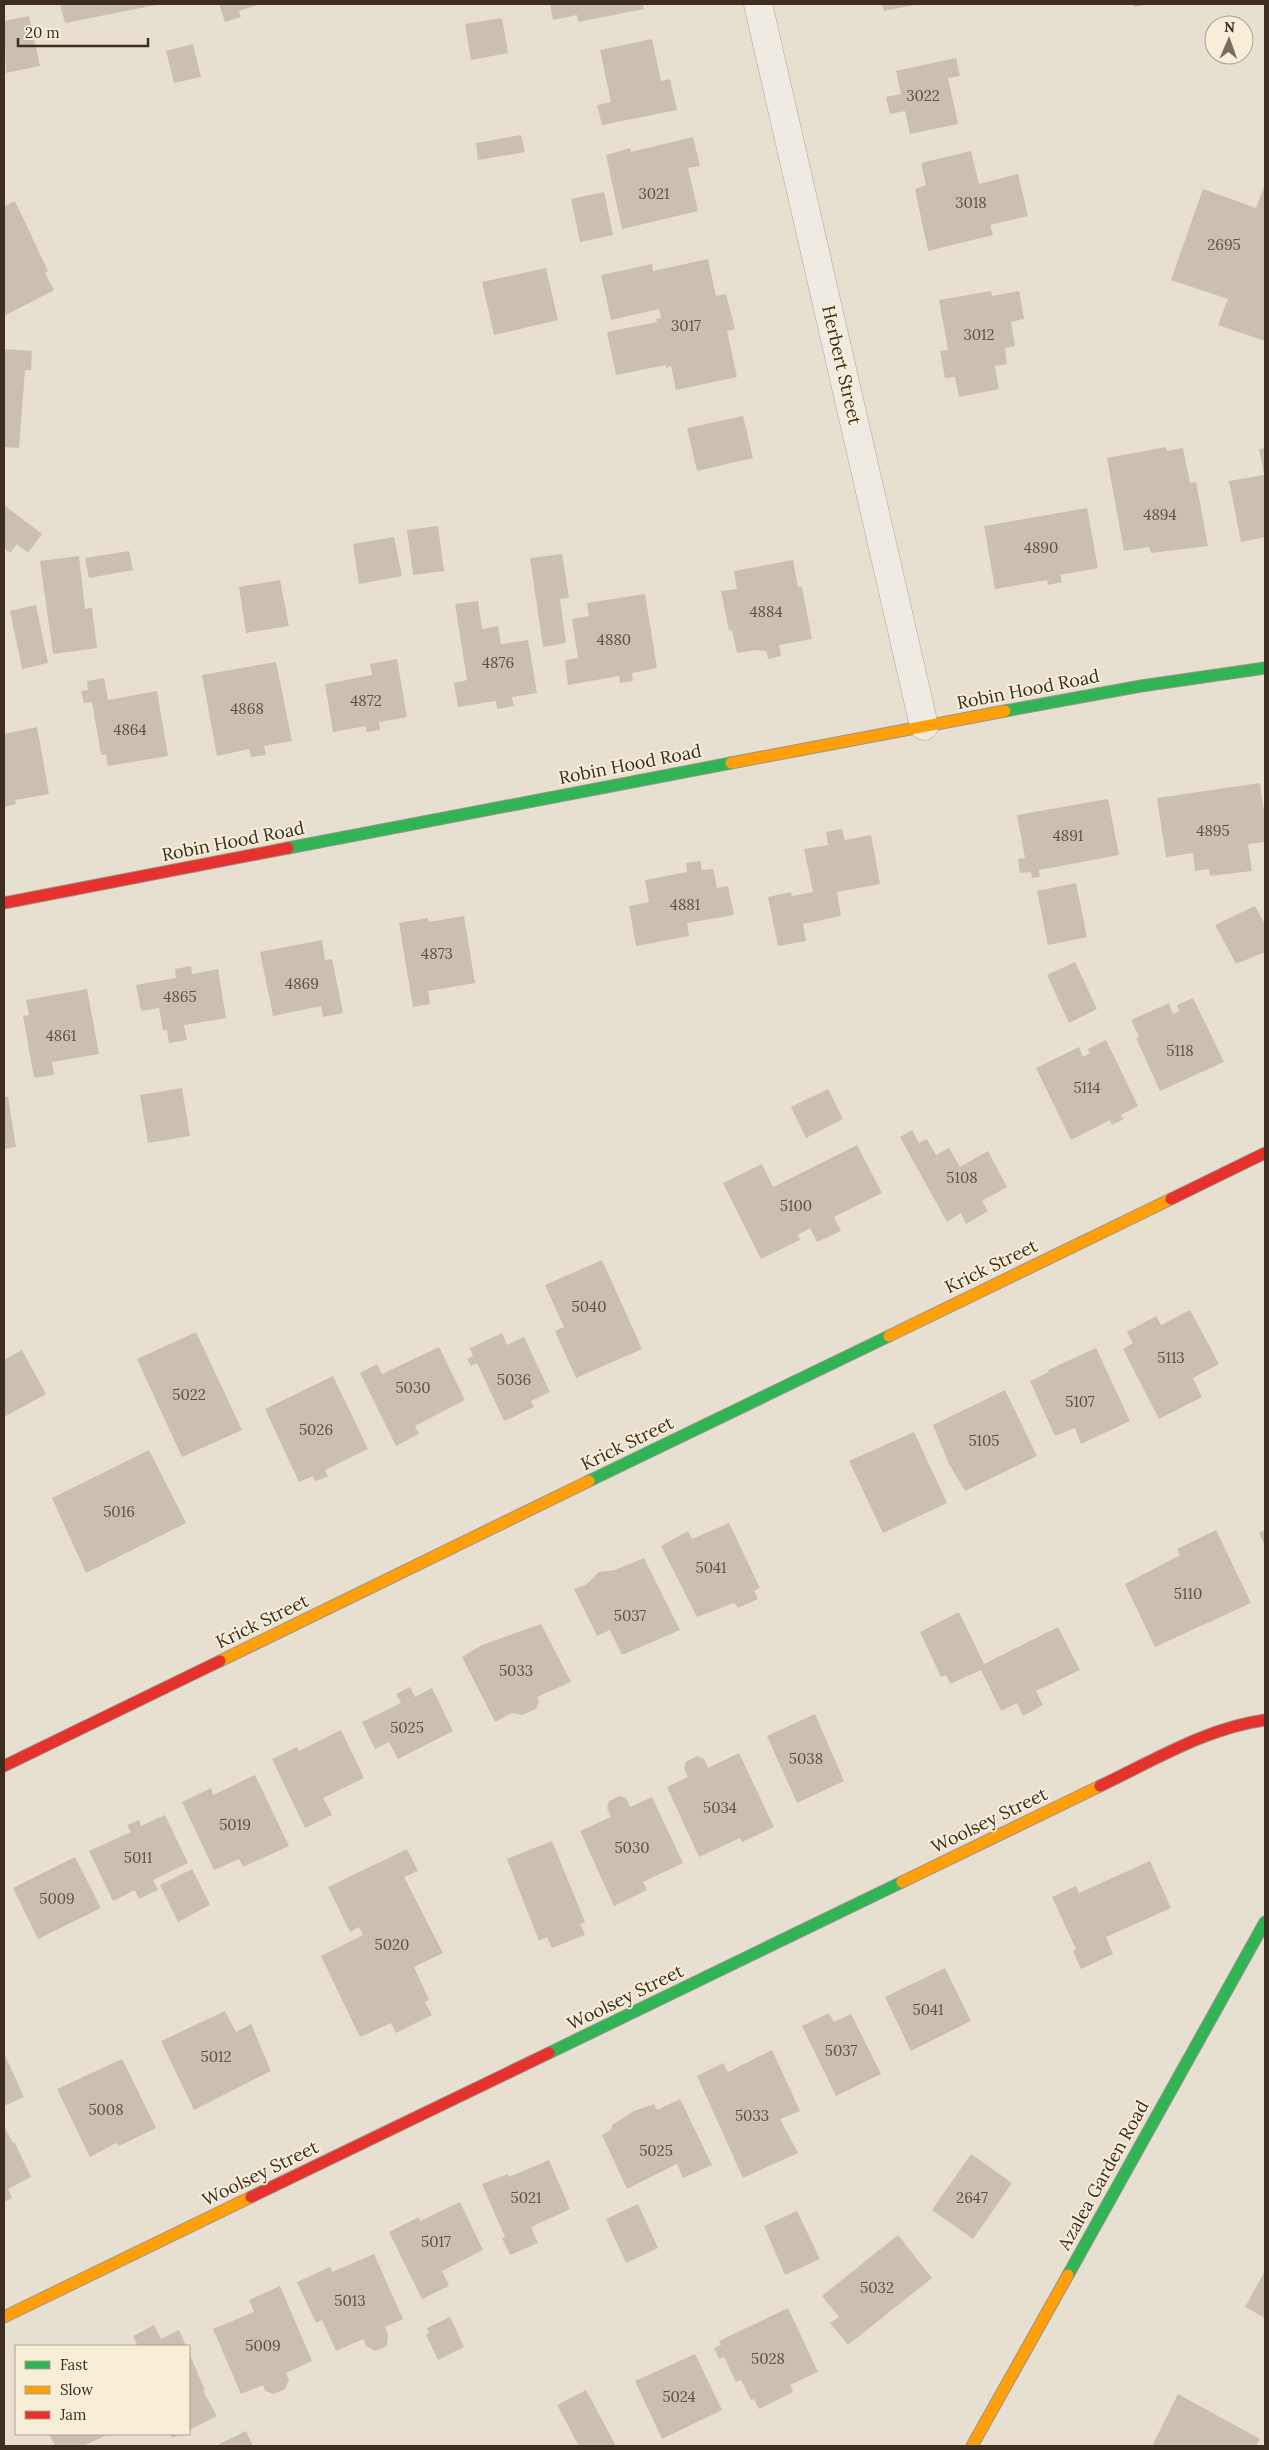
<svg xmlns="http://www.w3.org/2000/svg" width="1269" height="2450" font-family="Lora,serif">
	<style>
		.building { fill: #cbbfb2 }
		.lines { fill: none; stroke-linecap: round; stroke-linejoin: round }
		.street-casing { stroke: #ada599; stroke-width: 29 }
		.fast-casing { stroke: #9c958a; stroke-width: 13 }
		.slow-casing { stroke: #9c958a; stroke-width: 13 }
		.jam-casing { stroke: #9c958a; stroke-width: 13 }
		.street { stroke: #efebe3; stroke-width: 28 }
		.fast { stroke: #30b455; stroke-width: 11 }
		.slow { stroke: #ff9f0a; stroke-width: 11 }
		.jam { stroke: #e5322d; stroke-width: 11 }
		.labels { text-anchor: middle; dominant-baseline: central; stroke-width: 4; stroke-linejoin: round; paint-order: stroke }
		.number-label { font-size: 15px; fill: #605244 }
		.street-label { font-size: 18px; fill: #3d2e20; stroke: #f7eed8 }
	</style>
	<rect width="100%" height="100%" fill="#e7e0d1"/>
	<g class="building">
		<path d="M60,4h96v1l-91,18z"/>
		<path d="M219,4h41l-21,7 2,6 -16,5z"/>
		<path d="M550,4h93l1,5 -66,13 -1,-7 -24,5z"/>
		<path d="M882,4h33v1l-31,6z"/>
		<path d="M1133,4h12v1l-11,2z"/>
		<path d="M29,16l11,50 -34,7 -2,-52z"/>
		<path d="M502,18l6,35 -37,7 -6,-36z"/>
		<path d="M652,39l9,42 9,-2 7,31 -75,15 -5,-20 14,-3 -11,-52z"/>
		<path d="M193,44l8,33 -27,6 -8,-32z"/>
		<path d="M956,58l4,18 -12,2 10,46 -48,10 -5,-23 -15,3 -4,-17 15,-3 -5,-23z"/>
		<path d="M521,135l4,17 -47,8 -2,-17z"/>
		<path d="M693,137l7,29 -12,2 10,43 -76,18 -16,-74 24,-7 1,4z"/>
		<path d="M971,151l8,33 39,-10 10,42 -38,9 3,10 -65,16 -13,-62 11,-4 -5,-22z"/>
		<path d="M1265,184v157l-47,-16 10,-26 -57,-19 32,-91 53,19z"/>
		<path d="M604,192l9,43 -33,7 -9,-43z"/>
		<path d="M15,201l33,70 -3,2 9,17 -50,26v-110z"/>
		<path d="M708,259l8,37 10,-2 9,35 -8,2 10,46 -61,13 -5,-24 -5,2v-3l-50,10 -9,-43 50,-10 -1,-3 5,-1 -2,-9 -48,11 -10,-45 51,-11 1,7z"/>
		<path d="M546,268l12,52 -64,15 -12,-53z"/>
		<path d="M991,291l1,5 27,-5 5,28 -13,3 4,24 -10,2 2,16 -12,2 4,23 -40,8 -4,-20 -10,1 -5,-27 8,-1 -9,-50z"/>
		<path d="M4,349l28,2 -1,19h-6l-6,78 -15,-1z"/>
		<path d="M743,416l10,42 -56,13 -10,-43z"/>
		<path d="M1166,447l1,4 16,-3 7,35 6,-1 12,64 -57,7 -2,-6 -25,4 -17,-93z"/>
		<path d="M1265,448v89l-24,5 -12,-61 35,-6 -5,-26z"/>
		<path d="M4,505l38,29 -14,19 -11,-9 -7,9 -6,-5z"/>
		<path d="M1087,508l11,60 -38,7 2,7 -14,3 -1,-5 -52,9 -11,-63z"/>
		<path d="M438,526l6,45 -31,4 -6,-45z"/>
		<path d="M394,537l8,39 -43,8 -6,-40z"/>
		<path d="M129,551l4,19 -44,8 -4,-20z"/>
		<path d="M562,554l7,44 -9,1 6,44 -23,4 -13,-89z"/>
		<path d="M79,556l6,53 7,-1 5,40 -44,6 -13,-93z"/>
		<path d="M793,560l5,27h4l10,52 -33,6 2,11 -13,3 -2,-8 -11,-1 -18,3 -5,-23 -3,1 -8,-40 16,-2 -3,-18z"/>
		<path d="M280,580l9,46 -43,7 -7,-46z"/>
		<path d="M645,594l12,74 -25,5 1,8 -13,2 -1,-7 -51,9 -3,-25 13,-2 -6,-39 17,-3 -2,-13z"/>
		<path d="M478,601l4,28 16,-3 3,18 27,-4 9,53 -25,4 2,9 -17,3 -1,-8 -38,6 -4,-24 13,-3 -12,-76z"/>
		<path d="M36,605l12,58 -26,6 -12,-58z"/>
		<path d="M397,659l10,58 -28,5 1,8 -14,2v-6l-33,6 -8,-48 47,-9 -2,-11z"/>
		<path d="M276,662l16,79 -28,5 2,9 -15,2 -2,-8 -32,7 -15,-81z"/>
		<path d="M104,678l4,22 49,-9 11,65 -60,10 -2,-11h-5l-9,-53 -8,1 -3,-12 7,-1 -1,-9z"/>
		<path d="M37,727l12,67 -34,6 1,4 -12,3v-73z"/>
		<path d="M1260,783l5,36v23l-17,2 4,27 -42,5 -1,-7 -14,2 -2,-18 -27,4 -9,-59z"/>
		<path d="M1108,799l11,56 -80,15 1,7 -8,1 -1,-6 -11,1 -2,-14 7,-1 -8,-43z"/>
		<path d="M842,829l3,11 26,-5 9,49 -43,8 4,24 -38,8 3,17 -28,5 -10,-49 23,-5 1,4 21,-4 -9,-43 24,-4 -2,-13z"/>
		<path d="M700,861l2,9 11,-1 4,19 11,-2 6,29 -47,8 2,13 -53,10 -7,-40 20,-4 -4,-22 42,-8 -1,-9z"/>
		<path d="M1076,883l11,54 -39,8 -11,-54z"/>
		<path d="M1255,906l10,18v28l-29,12 -21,-39z"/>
		<path d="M464,916l11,67 -47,8 2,13 -17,3 -14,-84 29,-5 1,4z"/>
		<path d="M322,940l3,20 7,-1 11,54 -20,4 -2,-11 -48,10 -13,-64z"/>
		<path d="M1075,962l22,47 -28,14 -22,-48z"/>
		<path d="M191,966l1,8 26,-5 8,49 -42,7 3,15 -18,3 -2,-13h-4l-4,-22 -18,3 -5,-26 40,-7 -1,-9z"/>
		<path d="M87,989l12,65 -47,8 2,13 -20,3 -11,-62 6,-1 -3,-15z"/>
		<path d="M1193,998l31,64 -64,29 -24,-53 3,-1 -8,-17 38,-17 4,11 6,-3 -2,-6z"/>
		<path d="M1106,1040l32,66 -17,9 3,4 -12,6 -2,-5 -39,20 -35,-72 43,-21 4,10 7,-4 -2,-4z"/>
		<path d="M182,1088l8,48 -42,7 -8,-48z"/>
		<path d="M828,1089l15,30 -37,19 -15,-31z"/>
		<path d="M4,1097h4l8,50 -12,2z"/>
		<path d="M912,1130l7,13 8,-4 9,16 13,-7 11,19 28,-16 19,36 -25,14 6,10 -22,13 -5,-11 -14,9 -47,-85z"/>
		<path d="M857,1145l25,48 -48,24 7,14 -24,11 -7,-14 -12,7 2,5 -39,19 -38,-76 39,-19 11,23z"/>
		<path d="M602,1260l40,89 -66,29 -21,-47 9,-4 -19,-42z"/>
		<path d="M1190,1310l29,54 -26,14 9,19 -43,22 -36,-70 10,-6 -6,-11 29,-16 5,9z"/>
		<path d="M196,1332l46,98 -60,27 -45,-98z"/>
		<path d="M502,1333l5,12 17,-8 26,55 -19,9 3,6 -30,14 -27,-58 -6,3 -4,-7 6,-3 -3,-8z"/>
		<path d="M439,1347l26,53 -50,26 4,8 -23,12 -36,-73 17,-9 5,10z"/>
		<path d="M1096,1348l34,73 -49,23 -6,-16 -20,8 -25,-55 19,-9 -1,-2z"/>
		<path d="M22,1350l24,44 -42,23v-57z"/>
		<path d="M333,1376l35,73 -43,21 3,7 -13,4 -2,-5 -14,6 -34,-73z"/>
		<path d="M1005,1390l32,66 -72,35 -16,-27 -16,-39z"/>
		<path d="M914,1432l33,71 -64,30 -34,-72z"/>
		<path d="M149,1450l37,73 -100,50 -34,-75z"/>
		<path d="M729,1523l31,65 -6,3 4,8 -20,9 -4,-5 -37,14 -36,-71 27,-15 4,8z"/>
		<path d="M1216,1530l35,73 -96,44 -30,-63 55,-29 -3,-6z"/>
		<path d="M1265,1530v16l-6,-13z"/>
		<path d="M644,1558l36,72 -58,25 -12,-25 -13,6 -23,-47 13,-5 12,-12 16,-2z"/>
		<path d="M959,1612l25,52 74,-37 22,43 -44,21 7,14 -20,11 -6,-13 -16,8 -20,-41 -31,14 -4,-9 -5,2 -21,-45z"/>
		<path d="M541,1624l30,58 -34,15 2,4 -3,8 -14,6 -10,-2 -17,9 -33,-65 20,-12z"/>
		<path d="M410,1687l5,10 17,-9 21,43 -55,28 -9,-17 -14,7 -13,-27 39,-19 -5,-9z"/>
		<path d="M815,1714l29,67 -47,22 -30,-67z"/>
		<path d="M341,1730l23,48 -41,20 9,17 -27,13 -33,-69 25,-12 2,4z"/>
		<path d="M739,1753l35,74 -32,15 -2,-4 -41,19 -32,-70 21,-10 -4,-9 2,-6 11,-6 7,3 4,9z"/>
		<path d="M255,1775l34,71 -46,21 -4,-8 -25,11 -32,-68 29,-14 2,7z"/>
		<path d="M620,1796l6,2 4,9 22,-10 31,66 -40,19 4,8 -33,16 -34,-75 31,-14 -4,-9 2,-7z"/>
		<path d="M165,1815l23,48 -35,17 5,10 -19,9 -4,-9 -22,11 -24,-50 42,-19 -4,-7 12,-5 2,6z"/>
		<path d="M552,1841l33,81 -5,2 5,11 -33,13 -5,-11 -8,4 -32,-82z"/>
		<path d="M407,1849l11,22 -14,6 39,76 -29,14 15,33 -4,2 7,13 -36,18 -5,-10 -31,14 -39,-81 42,-21 -4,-8 -9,5 -22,-45z"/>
		<path d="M75,1857l26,51 -63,31 -25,-51z"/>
		<path d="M1150,1861l21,47 -65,29 7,17 -32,15 -8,-18 3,-2 -24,-52 24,-11 3,7z"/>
		<path d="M192,1869l18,36 -32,17 -18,-37z"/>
		<path d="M945,1968l26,53 -60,30 -26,-54z"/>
		<path d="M225,2011l11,21 15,-8 20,47 -77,39 -33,-69z"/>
		<path d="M829,2013l5,9 17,-8 30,60 -45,22 -34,-70z"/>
		<path d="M772,2050l28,61 -20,8 18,34 -55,25 -46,-102 26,-13 5,9z"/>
		<path d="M4,2053l20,44 -20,9z"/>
		<path d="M122,2059l34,69 -37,18 -3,-3 -26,14 -33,-68z"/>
		<path d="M680,2099l32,66 -29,13 -6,-14 -50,25 -25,-54 9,-5 1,-5 22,-14 20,-7 3,6z"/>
		<path d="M4,2126l9,17h2l16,34 -23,12 4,9 -8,4z"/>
		<path d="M971,2154l41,29 -39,56 -41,-29z"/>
		<path d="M549,2160l21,49 -39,18 7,16 -28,12 -8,-17 3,-1 -23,-53 26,-10 1,3z"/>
		<path d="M460,2202l23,48 -41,21 7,15 -27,13 -33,-67 30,-15 1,4z"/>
		<path d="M638,2204l20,44 -32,15 -20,-44z"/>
		<path d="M797,2211l23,48 -35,16 -21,-49z"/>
		<path d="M898,2235l34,43 -84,67 -18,-22 9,-6 -17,-21z"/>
		<path d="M374,2254l29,65 -18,8 3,7 -1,12 -12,5 -9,-5 -3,-7 -27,12 -14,-31 -6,3 -19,-41 33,-15 2,5z"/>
		<path d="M1265,2271v47l-20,-11z"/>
		<path d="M280,2286l32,75 -26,12 3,7 -4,9 -11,5 -9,-3 -2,-6 -22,9 -28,-65 41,-17 -5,-12z"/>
		<path d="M788,2308l30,64 -28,13 3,7 -34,17 -5,-10 -3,1 -10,-20 -5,2 -12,-25 -5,2 -5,-11 7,-3 -2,-4z"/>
		<path d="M450,2317l14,30 -26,13 -12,-25 3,-2 -2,-5z"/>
		<path d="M154,2325l7,14 18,-9 7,16h-48l-5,-10z"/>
		<path d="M189,2353l16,37 -2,1 14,25 -28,14z"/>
		<path d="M695,2354l27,56 -60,29 -27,-58z"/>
		<path d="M586,2390l30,56h-37l-22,-41z"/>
		<path d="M1178,2394l82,45 -4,7h-104z"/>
		<path d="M246,2431l7,15h-33l-1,-2z"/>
		<path d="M49,2434h60l-26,12h-28z"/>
		<path d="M170,2434h11l-9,4z"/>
	</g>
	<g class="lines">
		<g class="street-casing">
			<path id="street" d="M758,4l166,722"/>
		</g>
		<g class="fast-casing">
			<g id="fast">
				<path d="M1005,711l136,-25 124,-18"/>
				<path d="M288,848l443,-85"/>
				<path d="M589,1481l300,-145"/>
				<path d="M549,2053l353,-171"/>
				<path d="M1068,2275l197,-353"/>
			</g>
		</g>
		<g class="slow-casing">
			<g id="slow">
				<path d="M731,763l274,-52"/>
				<path d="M889,1336l282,-137"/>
				<path d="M220,1661l369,-180"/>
				<path d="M902,1882l198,-96"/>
				<path d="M4,2317l247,-120"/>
				<path d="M972,2446l96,-171"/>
			</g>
		</g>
		<g class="jam-casing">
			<g id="jam">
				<path d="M4,903l284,-55"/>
				<path d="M1171,1199l94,-46"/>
				<path d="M4,1766l216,-105"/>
				<path d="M1100,1786c53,-25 106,-58 165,-66"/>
				<path d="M251,2197l298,-144"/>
			</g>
		</g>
		<use href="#street" class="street"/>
		<use href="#fast" class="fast"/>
		<use href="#slow" class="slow"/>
		<use href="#jam" class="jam"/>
	</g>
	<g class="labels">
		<g class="number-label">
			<text x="923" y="95">3022</text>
			<text x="654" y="193">3021</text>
			<text x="971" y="202">3018</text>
			<text x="1224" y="244">2695</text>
			<text x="686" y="325">3017</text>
			<text x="979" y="334">3012</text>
			<text x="1160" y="514">4894</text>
			<text x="1041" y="547">4890</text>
			<text x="766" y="611">4884</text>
			<text x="614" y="639">4880</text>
			<text x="498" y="662">4876</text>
			<text x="366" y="700">4872</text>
			<text x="247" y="708">4868</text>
			<text x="130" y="729">4864</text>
			<text x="1213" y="830">4895</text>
			<text x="1068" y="835">4891</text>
			<text x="685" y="904">4881</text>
			<text x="437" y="953">4873</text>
			<text x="302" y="983">4869</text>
			<text x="180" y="996">4865</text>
			<text x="61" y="1035">4861</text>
			<text x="1180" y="1050">5118</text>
			<text x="1087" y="1087">5114</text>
			<text x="962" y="1177">5108</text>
			<text x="796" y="1205">5100</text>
			<text x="589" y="1306">5040</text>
			<text x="1171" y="1357">5113</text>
			<text x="514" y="1379">5036</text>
			<text x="413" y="1387">5030</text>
			<text x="189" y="1394">5022</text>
			<text x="1080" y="1401">5107</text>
			<text x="316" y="1429">5026</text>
			<text x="984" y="1440">5105</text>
			<text x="119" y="1511">5016</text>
			<text x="711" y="1567">5041</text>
			<text x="1188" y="1593">5110</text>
			<text x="630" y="1615">5037</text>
			<text x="516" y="1670">5033</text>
			<text x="407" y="1727">5025</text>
			<text x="806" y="1758">5038</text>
			<text x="720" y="1807">5034</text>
			<text x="235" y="1824">5019</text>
			<text x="632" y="1847">5030</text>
			<text x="138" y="1857">5011</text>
			<text x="57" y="1898">5009</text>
			<text x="392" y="1944">5020</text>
			<text x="928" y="2009">5041</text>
			<text x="841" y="2050">5037</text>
			<text x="216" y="2056">5012</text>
			<text x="106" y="2109">5008</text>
			<text x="752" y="2115">5033</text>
			<text x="656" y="2150">5025</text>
			<text x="526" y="2197">5021</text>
			<text x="972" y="2197">2647</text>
			<text x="436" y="2241">5017</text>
			<text x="877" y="2287">5032</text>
			<text x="350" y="2300">5013</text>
			<text x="263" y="2345">5009</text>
			<text x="768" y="2358">5028</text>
			<text x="679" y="2396">5024</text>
		</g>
		<g class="street-label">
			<text transform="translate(842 365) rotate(77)">Herbert Street</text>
			<text transform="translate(1028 689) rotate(-11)">Robin Hood Road</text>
			<text transform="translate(630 764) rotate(-11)">Robin Hood Road</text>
			<text transform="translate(233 841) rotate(-11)">Robin Hood Road</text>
			<text transform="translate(991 1266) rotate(-26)">Krick Street</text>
			<text transform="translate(627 1443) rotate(-26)">Krick Street</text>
			<text transform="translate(262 1621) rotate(-26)">Krick Street</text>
			<text transform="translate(989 1820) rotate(-26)">Woolsey Street</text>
			<text transform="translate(625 1997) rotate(-26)">Woolsey Street</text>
			<text transform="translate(260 2173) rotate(-26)">Woolsey Street</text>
			<text transform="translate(1103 2175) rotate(-61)">Azalea Garden Road</text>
		</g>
	</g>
	<rect width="1269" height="2450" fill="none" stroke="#3d2e20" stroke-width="10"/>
	<rect x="15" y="2345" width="175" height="90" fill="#f7eed8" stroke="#ada18e"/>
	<rect x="25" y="2361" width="25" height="8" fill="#30b455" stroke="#ada18e"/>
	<text x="60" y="2370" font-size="15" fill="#3d2e20">Fast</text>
	<rect x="25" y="2386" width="25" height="8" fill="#ff9f0a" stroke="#ada18e"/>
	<text x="60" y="2395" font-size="15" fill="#3d2e20">Slow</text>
	<rect x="25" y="2411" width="25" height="8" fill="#e5322d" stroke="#ada18e"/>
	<text x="60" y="2420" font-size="15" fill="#3d2e20">Jam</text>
	<g transform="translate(1229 40) rotate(2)"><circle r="24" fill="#f7eed8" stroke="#ada18e"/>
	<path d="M0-4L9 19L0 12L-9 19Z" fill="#786c5e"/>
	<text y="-8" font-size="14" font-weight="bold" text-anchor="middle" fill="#3d2e20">N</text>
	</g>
	<path d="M18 38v8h130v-8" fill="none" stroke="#3d2e20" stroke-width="2.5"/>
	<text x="25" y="38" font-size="15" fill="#3d2e20" stroke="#f7eed8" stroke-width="4" paint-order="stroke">20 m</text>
</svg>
